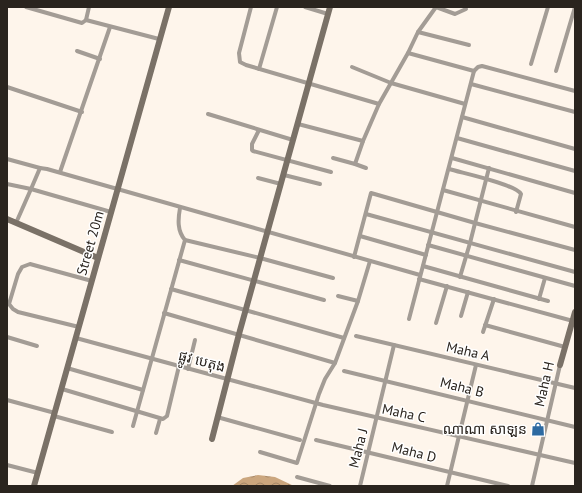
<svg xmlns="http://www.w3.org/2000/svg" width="582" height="493" font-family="'PT Sans','Noto Sans Khmer',sans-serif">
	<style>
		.water { fill: url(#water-waves) }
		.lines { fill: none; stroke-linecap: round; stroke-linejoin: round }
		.street { stroke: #a39c95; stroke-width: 4 }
		.secondary { stroke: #7a7167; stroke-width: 6 }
		.labels { text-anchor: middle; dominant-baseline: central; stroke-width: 3; stroke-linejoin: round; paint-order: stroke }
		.street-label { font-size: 14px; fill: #2a241e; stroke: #fff }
		.poi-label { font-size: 14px; fill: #2a241e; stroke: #fff; text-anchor: end }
	</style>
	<defs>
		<pattern id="water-waves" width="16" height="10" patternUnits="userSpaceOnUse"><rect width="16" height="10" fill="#cba67e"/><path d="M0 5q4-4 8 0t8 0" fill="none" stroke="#a58767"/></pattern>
	</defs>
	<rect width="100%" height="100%" fill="#fef5eb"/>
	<path class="water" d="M258,475l17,2 19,9h-62l11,-8z"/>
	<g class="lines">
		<g class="street">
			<path d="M26,7l56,16 4,-3 3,-13"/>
			<path d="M251,7l-12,46 1,9 6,3 133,39"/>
			<path d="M305,7l23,7"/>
			<path d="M436,7l19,7 11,-5"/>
			<path d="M86,20l73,19"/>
			<path d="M418,32l51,13"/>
			<path d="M77,51l23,8"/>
			<path d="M408,53l66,18"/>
			<path d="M531,64l17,-57"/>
			<path d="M352,67l39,16 74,21"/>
			<path d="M259,69l18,-62"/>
			<path d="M556,71l19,-64"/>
			<path d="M471,84l104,28"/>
			<path d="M7,87l75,25"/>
			<path d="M208,114l85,26"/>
			<path d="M462,117l113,32"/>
			<path d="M298,124l65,17"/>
			<path d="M259,130l-7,14v6l1,1 78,21"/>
			<path d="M457,138l118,33"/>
			<path d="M333,158l22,6 8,-23 16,-37 29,-51 10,-21 18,-25"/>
			<path d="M452,158l123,35"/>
			<path d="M7,159l33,9"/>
			<path d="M355,164l11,4"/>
			<path d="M449,169c13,4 66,15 72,25l-5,18"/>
			<path d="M60,172l50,-145"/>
			<path d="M284,175l36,9"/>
			<path d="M258,178l23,6"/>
			<path d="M7,184l24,5 9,-21 7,1 373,106"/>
			<path d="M443,190l132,37"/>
			<path d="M366,214l209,58"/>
			<path d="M16,223l15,-34 80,23"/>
			<path d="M360,236l66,19"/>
			<path d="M185,240l75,18 73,20"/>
			<path d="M428,245l147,41"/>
			<path d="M354,257l17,-64 104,30 100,27"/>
			<path d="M179,260l145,40"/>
			<path d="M423,266l125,35"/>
			<path d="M460,277l10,-34 19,-75"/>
			<path d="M419,279l154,42"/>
			<path d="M171,289l173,49"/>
			<path d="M338,296l20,5"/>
			<path d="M539,299l6,-21"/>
			<path d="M164,313l171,50"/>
			<path d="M461,316l7,-24"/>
			<path d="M409,319l65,-248 4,-4 4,-1 93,25"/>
			<path d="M436,323l11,-37"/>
			<path d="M485,325l80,22"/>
			<path d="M79,327l-61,-15 -5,-3 -4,-5 9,-30 4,-7 8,-3 62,17"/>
			<path d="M483,332l11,-33"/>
			<path d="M356,336l219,52"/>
			<path d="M7,337l30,9"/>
			<path d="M76,338l247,67 252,58"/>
			<path d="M67,368l76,22"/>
			<path d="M188,369l7,-29"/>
			<path d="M344,371l231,56"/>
			<path d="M62,389l101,30 4,-3 12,-50"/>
			<path d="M7,400l48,13"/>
			<path d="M54,416l58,16"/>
			<path d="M217,417l83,23"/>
			<path d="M133,426l52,-186c-8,-9 -7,-21 -5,-32"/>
			<path d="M156,433l4,-14"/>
			<path d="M316,440l192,46"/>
			<path d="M260,452l37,11 22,-69 6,-15 10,-16 23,-62 12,-40"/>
			<path d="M7,465l31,8"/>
			<path d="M297,477l33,9"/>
			<path d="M360,486l34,-141"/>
			<path d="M447,486l29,-121"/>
			<path d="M532,486l28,-121"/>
		</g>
		<g class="secondary">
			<path d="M7,219l91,39"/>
			<path d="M560,365l15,-53"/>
			<path d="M212,439l27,-105 91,-327"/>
			<path d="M34,486l135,-479"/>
		</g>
	</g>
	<defs>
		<g id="shop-bare" transform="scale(1.08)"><path d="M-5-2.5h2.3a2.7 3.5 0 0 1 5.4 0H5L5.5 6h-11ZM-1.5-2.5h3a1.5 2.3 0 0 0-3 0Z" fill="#2d6aa1" stroke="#fff" stroke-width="2.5" paint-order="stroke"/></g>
	</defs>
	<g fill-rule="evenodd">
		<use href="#shop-bare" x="538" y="429"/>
	</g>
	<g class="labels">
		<g class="street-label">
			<text transform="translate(90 243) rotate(-74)">Street 20m</text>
			<text transform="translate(468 351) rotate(13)">Maha A</text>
			<text transform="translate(202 361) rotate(15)">ផ្លូវ បេតុង</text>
			<text transform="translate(544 384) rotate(-77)">Maha H</text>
			<text transform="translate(462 387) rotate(14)">Maha B</text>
			<text transform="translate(404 413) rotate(12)">Maha C</text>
			<text transform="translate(358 448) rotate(-76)">Maha J</text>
			<text transform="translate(414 452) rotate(14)">Maha D</text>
		</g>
		<g class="poi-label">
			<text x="527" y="429">ណាណា សាឡន</text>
		</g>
	</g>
	<rect width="582" height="493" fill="none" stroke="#2a241e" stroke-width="16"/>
</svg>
